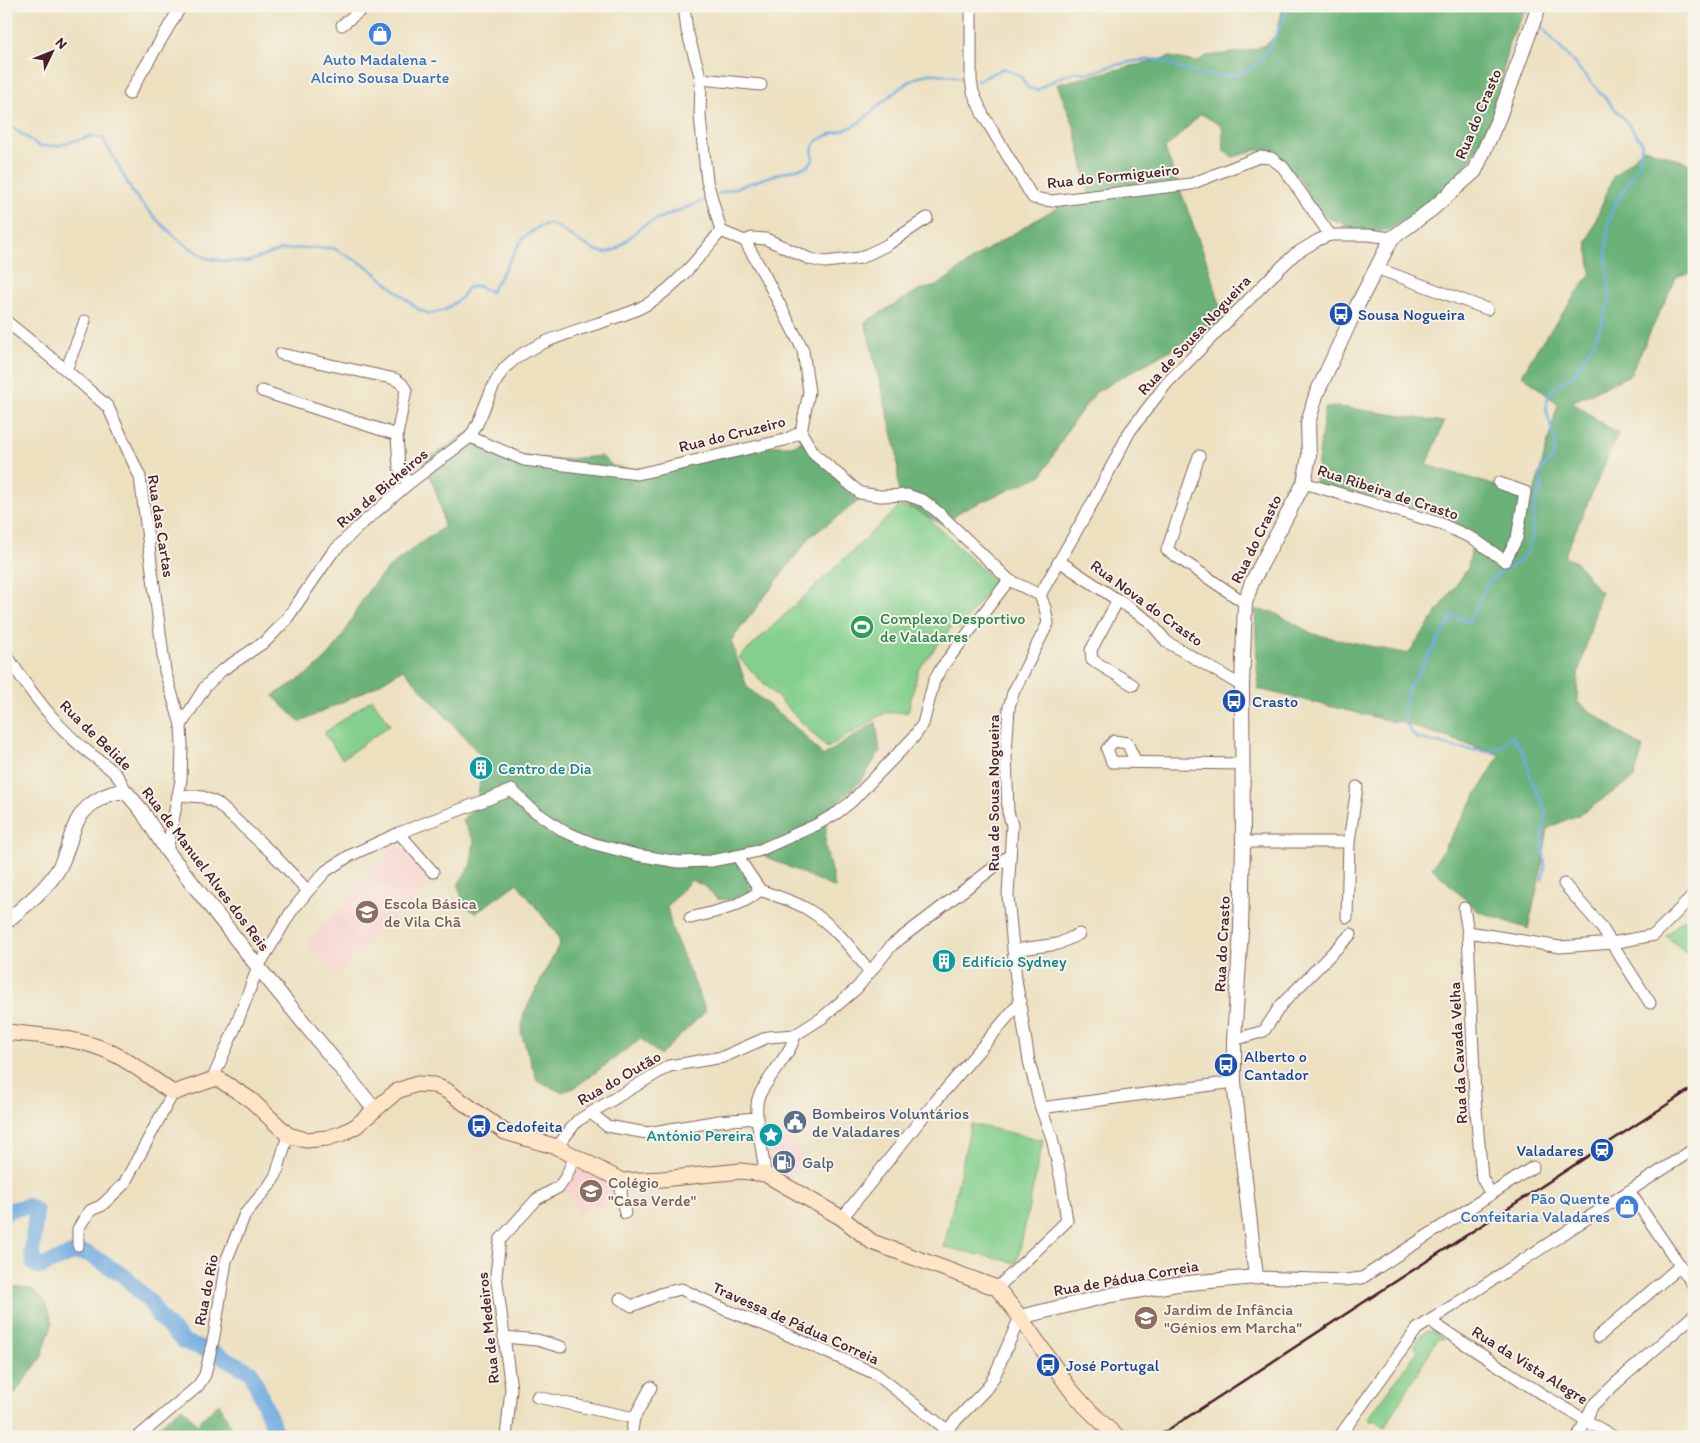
<svg xmlns="http://www.w3.org/2000/svg" width="1700" height="1443" font-family="Itim,sans-serif">
	<style>
		.built { fill: #f7d0cc }
		.green { fill: #83cf8c; stroke: #66775c }
		.forest { fill: #6ab278; stroke: #5a6852 }
		.lines { fill: none; stroke-linecap: round; stroke-linejoin: round }
		.stream { stroke: #6fabe0; stroke-width: 2.5 }
		.river { stroke: #6fabe0; stroke-width: 16 }
		.minor-casing { stroke: #83635f; stroke-width: 13 }
		.tertiary-casing { stroke: #83635f; stroke-width: 16 }
		.secondary-casing { stroke: #83635f; stroke-width: 17 }
		.minor { stroke: #fff; stroke-width: 11 }
		.tertiary { stroke: #fff; stroke-width: 14 }
		.secondary { stroke: #fee5c5; stroke-width: 15 }
		.rail { stroke: #4a1f2b; stroke-width: 2.5 }
		.labels { text-anchor: middle; dominant-baseline: central; stroke-width: 4; stroke-linejoin: round; paint-order: stroke }
		.shop-label { font-size: 16px; fill: #366cbe; stroke: #f7f3e8 }
		.street-label { font-size: 16px; fill: #4a1f2b; stroke: #f7f3e8 }
		.transit-label { font-size: 16px; fill: #164399; stroke: #f7f3e8; text-anchor: start }
		.leisure-label { font-size: 16px; fill: #27864d; stroke: #f7f3e8; text-anchor: start }
		.culture-label { font-size: 16px; fill: #0d838f; stroke: #f7f3e8; text-anchor: start }
		.education-label { font-size: 16px; fill: #785e54; stroke: #f7f3e8; text-anchor: start }
		.service-label { font-size: 16px; fill: #4e5e75; stroke: #f7f3e8; text-anchor: start }
	</style>
	<rect width="100%" height="100%" fill="#f7f3e8"/>
	<filter id="ink" filterUnits="userSpaceOnUse"><feTurbulence type="fractalNoise" baseFrequency=".02" numOctaves="2"/><feDisplacementMap in="SourceGraphic" scale="10" xChannelSelector="R" yChannelSelector="G"/><feConvolveMatrix kernelMatrix="1 2 1 2 8 2 1 2 1" color-interpolation-filters="sRGB"/></filter>
	<filter id="wash" filterUnits="userSpaceOnUse"><feTurbulence type="fractalNoise" baseFrequency=".0096" numOctaves="4" result="noise"/><feDisplacementMap in="SourceGraphic" scale="20" xChannelSelector="R" yChannelSelector="G"/><feGaussianBlur stdDeviation="1.12" result="paint"/><feColorMatrix in="noise" values="0 0 0 0 0 0 0 0 0 0 0 0 0 0 0 0 0 1.4 0 .05"/><feComposite in="paint" operator="in"/></filter>
	<g filter="url(#wash)">
		<rect width="100%" height="100%" fill="#ece0bf"/>
		<g class="built">
			<path d="M398,843l33,38 -94,93 -30,-30z"/>
			<path d="M779,1137l24,17 -15,29 -18,-14 -4,-29 6,2z"/>
			<path d="M578,1169h5l23,9 8,5 5,16 -41,15 -4,-10 -10,-15 11,-19z"/>
		</g>
		<g class="green">
			<path d="M900,506l21,5 74,71 -36,47 -6,-4 -35,45 -10,42 -23,1 -58,35 -88,-90z"/>
			<path d="M372,699l18,26 -48,34 -18,-26z"/>
			<path d="M1683,919l11,10v30l-28,-23z"/>
			<path d="M971,1124l72,16 -26,123 -73,-16z"/>
			<path d="M1427,1331h6l11,6v2l-6,-1 -53,89 -10,-7 -2,2 -5,-3 50,-69 -5,-4 8,-11z"/>
		</g>
		<g class="forest">
			<path d="M1283,6h244l-18,36 -7,34 1,28 -31,53 -37,44 -47,29 -32,4 -14,-11 -14,-5 -12,-9 -16,-30 -27,-28 -16,-1 -24,7 -9,-6 -2,-25 -21,-12 -36,35 43,116 16,53 -27,27 -11,-4 -90,51 -26,34 -28,49 -81,36 -16,15 -46,-25 -2,-49 -32,-130 54,-32 18,-4 43,-32 66,-40 43,-21 -15,-67 -17,-42 113,-27 26,5 11,-6 33,-4 15,-3 12,-5 10,-10z"/>
			<path d="M1644,148l50,17v107l-17,4 -47,99 -58,27 46,32 -54,123 12,5 23,29h2l-23,84 -1,27 66,46 -9,30 -50,34 -36,16 -8,48 -12,53 -50,-18 -46,-43 68,-113 -103,-34 -2,1 -137,-33 -3,-79 18,2 40,22 95,20 60,-86 6,-35 -53,-24 -106,-25 10,-76 16,-1 103,15 -17,43 106,32 25,-93 -36,-29 15,-26 54,-76 -4,-31 26,-65z"/>
			<path d="M472,430l27,23 58,7 44,-4 12,10 32,5 127,-25h20l11,-5 13,5 17,28 31,23 -54,40 -79,104 16,46 54,45 22,24 53,-34 4,29 -19,30 -34,32 -2,32 10,43 -90,-41 -1,18 7,28 -17,7 -17,-1 -12,-13 -14,-6 -24,27 5,22 34,82 -46,44 -19,-16 -67,49 -13,4 -24,-12 -16,-47 3,-20 36,-70 -4,-10 -39,-50 -41,30 -12,-8 -6,-20 13,-21 3,-23 -12,-21 14,-13 4,-26 13,-12 -90,-100 -29,18 -74,35 -27,-26c16,-11 36,-21 50,-35 20,-18 27,-42 41,-64 19,-30 51,-50 80,-70 -4,-25 -9,-43 -21,-65z"/>
			<path d="M6,1285l26,4 12,10 9,23 -12,36 -35,47z"/>
			<path d="M219,1403l17,34h-90l36,-30 15,17z"/>
		</g>
		<g class="lines">
			<g class="stream">
				<path d="M1522,6l8,9"/>
				<path d="M1539,24l85,95 18,23 -2,20 -26,44 -6,18 -2,36 4,39 -12,35 -23,40 -26,18 -3,16 9,35 -2,16 -9,7 -5,10 4,8 -9,23 -2,30 -5,16 -11,11 -16,8 -13,12 -18,38 -16,-6 -45,73 -4,22 1,12 11,15 42,10 24,3 9,1 15,-9 6,-8 13,21 6,23 14,29 1,10 -3,15v14l2,19 -3,14"/>
				<path d="M977,81l27,-13 16,8 8,12 9,2c11,-7 24,-14 37,-18 5,-1 7,1 11,1 8,0 16,-4 23,-6 16,-4 36,-9 53,-7 7,2 14,7 21,9 66,21 84,-5 107,-63"/>
				<path d="M6,123l33,23h18l35,-10 11,2 30,55 9,11 16,17 22,20 26,17 18,3 23,1 34,-12 25,-2h27l35,19 50,42 12,5 15,-4 17,-13 5,-9 11,-2 13,6 32,-54 17,-12 12,-2 12,7 14,10 17,9 11,3 11,-4 24,-22 14,-7 48,-19"/>
				<path d="M718,194l56,-19 34,-9 5,-6c-1,-5 -2,-11 1,-15 6,-11 31,-13 41,-20 22,-15 41,-39 66,-49 12,-5 29,0 42,2"/>
			</g>
			<g class="river">
				<path d="M6,1213l4,-3 18,-4 8,5 -4,42 2,11 6,3 33,-14h14l37,23 27,27 8,14 25,25 21,7"/>
				<path d="M215,1353l36,19 27,65"/>
			</g>
		</g>
	</g>
	<g filter="url(#ink)">
		<g class="lines">
			<g class="minor-casing">
				<g id="minor">
					<path d="M684,6l3,25 14,48 -1,38 7,64 14,50 24,10 20,35 38,74 6,42 -8,40"/>
					<path d="M971,6v74l2,12 10,23 50,83 19,3 139,-17 68,-27 12,1 12,9 47,68"/>
					<path d="M342,25l24,-19"/>
					<path d="M701,79l60,6"/>
					<path d="M129,94l52,-88"/>
					<path d="M745,241l7,-3 14,1 44,20 15,3 35,-4 27,-13 40,-27"/>
					<path d="M1376,268l111,41"/>
					<path d="M6,321l60,49 42,37 32,70 25,194 16,54 1,21 -1,34 -14,71"/>
					<path d="M281,354l114,25 7,5 4,6 -9,45 2,32 9,17"/>
					<path d="M66,370l19,-49"/>
					<path d="M262,391l135,44"/>
					<path d="M801,432l13,22 46,39 20,3 27,-1 17,6 15,12 70,67 31,15"/>
					<path d="M470,437l54,23 114,14 147,-34 16,-8"/>
					<path d="M1199,456l-32,94 78,53"/>
					<path d="M1304,483l135,40 35,16 31,22 12,-23 8,-46 -26,-9"/>
					<path d="M1059,561l90,60 18,21 75,44"/>
					<path d="M1040,595l54,-95 36,-69 37,-48 100,-102 28,-27 23,-14 12,-5h38l24,3"/>
					<path d="M1118,600l-27,50 1,10 41,25"/>
					<path d="M6,654c16,26 33,49 53,71 9,9 18,19 28,26 18,15 30,18 39,41"/>
					<path d="M181,725l24,-38 16,-16 45,-30 20,-21 46,-67 25,-25 51,-44 62,-47c14,-21 18,-48 34,-68 27,-31 96,-43 134,-60 32,-14 61,-52 83,-78"/>
					<path d="M1136,762l-9,-19 -13,-2 -7,8 5,13 130,2"/>
					<path d="M178,795l25,2 14,6 56,51 35,37"/>
					<path d="M399,833l34,39"/>
					<path d="M1243,842h106"/>
					<path d="M737,856l23,34"/>
					<path d="M1564,884l36,41 50,78"/>
					<path d="M760,890c15,6 32,10 47,19 26,15 45,40 63,63"/>
					<path d="M1464,908l4,24 7,166 7,80 9,16"/>
					<path d="M1347,917l2,-75 8,-55"/>
					<path d="M690,918c24,-6 52,-11 70,-28"/>
					<path d="M1468,932l92,15 52,-4 42,-8 40,-40"/>
					<path d="M1013,950l45,-6 21,-10"/>
					<path d="M1234,1040l30,-9 17,-26 70,-71"/>
					<path d="M213,1078l22,-50 23,-61 33,-55 17,-21 18,-20 23,-15 50,-23 113,-43 18,18 35,24 30,12 42,11 42,7 32,-1 26,-5 21,-5 58,-26 21,-12 14,-11 62,-64 10,-14 11,-43 8,-14 67,-87"/>
					<path d="M1041,1108l193,-26"/>
					<path d="M591,1113l16,13 40,7 72,-12 38,-3"/>
					<path d="M557,1147l20,-26 92,-55 54,-9 45,-20 27,-2 27,-17 35,-30 35,-43 118,-90"/>
					<path d="M765,1174c-1,-19 -13,-63 -6,-78 9,-20 31,-40 36,-61"/>
					<path d="M622,1181l-1,13 4,19"/>
					<path d="M1629,1191l65,95"/>
					<path d="M842,1218l93,-116 86,-101"/>
					<path d="M78,1245v-16l6,-10 7,-9 10,-4 23,-22 49,-91"/>
					<path d="M1256,1277l89,3 17,-2 171,-111"/>
					<path d="M997,1288l70,-67 -6,-41 -9,-42 -11,-30 -12,-47 -13,-82 -8,-83 4,-71 -4,-13 -2,-58 3,-47 4,-14 35,-70 -3,-15 -5,-13"/>
					<path d="M620,1299l12,7 31,-13 18,-4 45,21 46,18 104,46 71,56"/>
					<path d="M1432,1319l4,6 109,71 69,41"/>
					<path d="M504,1337l33,3 24,7"/>
					<path d="M1598,1337l82,-71"/>
					<path d="M537,1397l97,21"/>
					<path d="M138,1437l60,-51 7,-11 9,-39 12,-75 19,-47 24,-28 7,-11 12,-40"/>
					<path d="M506,1437l5,-48 -15,-114 4,-35 37,-41 22,-12 7,-10 9,-21"/>
					<path d="M631,1437l3,-19 17,-31"/>
					<path d="M940,1437l46,-48 8,-12 26,-60"/>
					<path d="M1339,1437l78,-108 277,-180"/>
					<path d="M1578,1437l15,-32 21,-20 80,-70"/>
				</g>
			</g>
			<g class="tertiary-casing">
				<g id="tertiary">
					<path d="M6,922c17,-15 37,-30 50,-49 19,-28 10,-56 45,-75 8,-4 15,-7 25,-6l16,19 25,40 91,116 117,143"/>
					<path d="M1020,1317l91,-22 66,-11 79,-7 -22,-195v-42l7,-110 2,-88 -1,-156 3,-83 7,-21 52,-99 5,-27 -1,-33 8,-28 42,-91 34,-66 40,-29 43,-38 24,-54 40,-111"/>
				</g>
			</g>
			<g class="secondary-casing">
				<path id="secondary" d="M6,1032c35,4 71,5 102,19 23,10 44,28 65,42l44,-15 34,22 37,35 18,5 11,-1 10,-1 16,-5 13,-7 41,-35 20,-7 17,1 13,6 58,41 52,15 65,34 40,-2 79,-8 24,3 77,44 30,24 125,46 23,29 50,72 15,17 32,31"/>
			</g>
			<use href="#minor" class="minor"/>
			<use href="#tertiary" class="tertiary"/>
			<use href="#secondary" class="secondary"/>
			<path class="rail" d="M1157,1437l537,-350"/>
		</g>
	</g>
	<defs>
		<g id="shop-disc" transform="scale(1.25)"><circle r="9.5" fill="#3f7fe0" stroke="#f7f3e8"/><path d="M-5-2.5h2.3a2.7 3.5 0 0 1 5.4 0H5L5.5 6h-11ZM-1.5-2.5h3a1.5 2.3 0 0 0-3 0Z" fill="#fff"/></g>
		<g id="bus-disc" transform="scale(1.25)"><circle r="9.5" fill="#1a4fb4" stroke="#f7f3e8"/><path d="M-5-6H5V4H4V6H2V4H-2V6H-4V4H-5ZM-3.5-4V0h7V-4ZM-3.5 1.2v1.5H-2V1.2ZM2 1.2v1.5H3.5V1.2Z" fill="#fff"/></g>
		<g id="stadium-disc" transform="scale(1.25)"><circle r="9.5" fill="#2e9e5b" stroke="#f7f3e8"/><path d="M0-5a6.5 5 0 1 0 0 10a6.5 5 0 1 0 0-10ZM-3.5-1.8h7v3.6h-7Z" fill="#fff"/></g>
		<g id="building-disc" transform="scale(1.25)"><circle r="9.5" fill="#0f9aa8" stroke="#f7f3e8"/><path d="M-4-6H4V6H1V3H-1V6H-4ZM-2.5-4.3h1.7v1.8h-1.7ZM.8-4.3h1.7v1.8H.8ZM-2.5-1h1.7V.8h-1.7ZM.8-1h1.7V.8H.8Z" fill="#fff"/></g>
		<g id="school-disc" transform="scale(1.25)"><circle r="9.5" fill="#8d6e63" stroke="#f7f3e8"/><path d="M0-5L7-2L0 1L-7-2ZM-4 1L0 2.5L4 1V4Q0 6-4 4Z" fill="#fff"/></g>
		<g id="civic-disc" transform="scale(1.25)"><circle r="9.5" fill="#5c6f8a" stroke="#f7f3e8"/><path d="M-.6-6.5H3V-4.5H.6V-3L4-1V1h2V6H-6V1h2V-1L-.6-3ZM-1.2 2.5V6h2.4V2.5Z" fill="#fff"/></g>
		<g id="sight-disc" transform="scale(1.25)"><circle r="9.5" fill="#0f9aa8" stroke="#f7f3e8"/><path d="M0-6L1.8-2.2L6-1.7L2.9 1.2L3.7 5.4L0 3.3L-3.7 5.4L-2.9 1.2L-6-1.7L-1.8-2.2Z" fill="#fff"/></g>
		<g id="station-disc" transform="scale(1.25)"><circle r="9.5" fill="#1a4fb4" stroke="#f7f3e8"/><path d="M-3-6H3Q5-6 5-4V2Q5 4 3 4L4.5 6H3L1.5 4h-3L-3 6H-4.5L-3 4Q-5 4-5 2V-4Q-5-6-3-6ZM-3.5-4v3h7v-3ZM-3.5 1v1.5H-2V1ZM2 1v1.5H3.5V1Z" fill="#fff"/></g>
		<g id="fuel-disc" transform="scale(1.25)"><circle r="9.5" fill="#5c6f8a" stroke="#f7f3e8"/><path d="M-5.5-6h7V0h2V4h1.3V-2.5L3-4.5l.8-.8L6-3V5H2.5V1h-1V6h-7ZM-4.2-4.7v3.2H.2V-4.7Z" fill="#fff"/></g>
	</defs>
	<g fill-rule="evenodd">
		<use href="#shop-disc" x="380" y="34"/>
		<use href="#bus-disc" x="1341" y="314"/>
		<use href="#stadium-disc" x="862" y="627"/>
		<use href="#bus-disc" x="1234" y="701"/>
		<use href="#building-disc" x="481" y="768"/>
		<use href="#school-disc" x="367" y="912"/>
		<use href="#building-disc" x="944" y="961"/>
		<use href="#bus-disc" x="1226" y="1065"/>
		<use href="#civic-disc" x="795" y="1122"/>
		<use href="#bus-disc" x="479" y="1126"/>
		<use href="#sight-disc" x="771" y="1135"/>
		<use href="#station-disc" x="1602" y="1150"/>
		<use href="#fuel-disc" x="784" y="1162"/>
		<use href="#school-disc" x="591" y="1191"/>
		<use href="#shop-disc" x="1627" y="1207"/>
		<use href="#school-disc" x="1146" y="1318"/>
		<use href="#bus-disc" x="1048" y="1365"/>
	</g>
	<g class="labels">
		<g class="shop-label">
			<text x="380" y="59">Auto Madalena -<tspan x="380" dy="18">Alcino Sousa Duarte</tspan></text>
			<text x="1610" y="1198" text-anchor="end">Pão Quente<tspan x="1610" dy="18">Confeitaria Valadares</tspan></text>
		</g>
		<g class="street-label">
			<text transform="translate(1478 114) rotate(-67)">Rua do Crasto</text>
			<text transform="translate(1113 176) rotate(-6)">Rua do Formigueiro</text>
			<text transform="translate(1194 335) rotate(-47)">Rua de Sousa Nogueira</text>
			<text transform="translate(732 434) rotate(-14)">Rua do Cruzeiro</text>
			<text transform="translate(382 488) rotate(-40)">Rua de Bicheiros</text>
			<text transform="translate(1388 492) rotate(18)">Rua Ribeira de Crasto</text>
			<text transform="translate(161 526) rotate(81)">Rua das Cartas</text>
			<text transform="translate(1256 539) rotate(-64)">Rua do Crasto</text>
			<text transform="translate(1147 603) rotate(36)">Rua Nova do Crasto</text>
			<text transform="translate(96 735) rotate(44)">Rua de Belide</text>
			<text transform="translate(993 793) rotate(-90)">Rua de Sousa Nogueira</text>
			<text transform="translate(206 869) rotate(53)">Rua de Manuel Alves dos Reis</text>
			<text transform="translate(1222 944) rotate(-87)">Rua do Crasto</text>
			<text transform="translate(1458 1053) rotate(-93)">Rua da Cavada Velha</text>
			<text transform="translate(619 1078) rotate(-30)">Rua do Outão</text>
			<text transform="translate(1126 1278) rotate(-10)">Rua de Pádua Correia</text>
			<text transform="translate(206 1290) rotate(-79)">Rua do Rio</text>
			<text transform="translate(796 1323) rotate(24)">Travessa de Pádua Correia</text>
			<text transform="translate(488 1328) rotate(-96)">Rua de Medeiros</text>
			<text transform="translate(1530 1365) rotate(32)">Rua da Vista Alegre</text>
		</g>
		<g class="transit-label">
			<text x="1358" y="314">Sousa Nogueira</text>
			<text x="1252" y="701">Crasto</text>
			<text x="1244" y="1056">Alberto o<tspan x="1244" dy="18">Cantador</tspan></text>
			<text x="496" y="1126">Cedofeita</text>
			<text x="1584" y="1150" text-anchor="end">Valadares</text>
			<text x="1066" y="1365">José Portugal</text>
		</g>
		<g class="leisure-label">
			<text x="880" y="618">Complexo Desportivo<tspan x="880" dy="18">de Valadares</tspan></text>
		</g>
		<g class="culture-label">
			<text x="498" y="768">Centro de Dia</text>
			<text x="962" y="961">Edifício Sydney</text>
			<text x="754" y="1135" text-anchor="end">António Pereira</text>
		</g>
		<g class="education-label">
			<text x="384" y="903">Escola Básica<tspan x="384" dy="18">de Vila Chã</tspan></text>
			<text x="608" y="1182">Colégio<tspan x="608" dy="18">"Casa Verde"</tspan></text>
			<text x="1164" y="1309">Jardim de Infância<tspan x="1164" dy="18">"Génios em Marcha"</tspan></text>
		</g>
		<g class="service-label">
			<text x="812" y="1113">Bombeiros Voluntários<tspan x="812" dy="18">de Valadares</tspan></text>
			<text x="802" y="1162">Galp</text>
		</g>
	</g>
	<rect width="1700" height="1443" fill="none" stroke="#f7f3e8" stroke-width="25"/>
	<g transform="translate(52 52) rotate(47)" stroke="#f7f3e8" stroke-width="4" paint-order="stroke">
	<path d="M0-4L9 19L0 12L-9 19Z" fill="#4a1f2b"/>
	<text y="-8" font-size="14" font-weight="bold" text-anchor="middle" fill="#4a1f2b">N</text>
	</g>
</svg>
